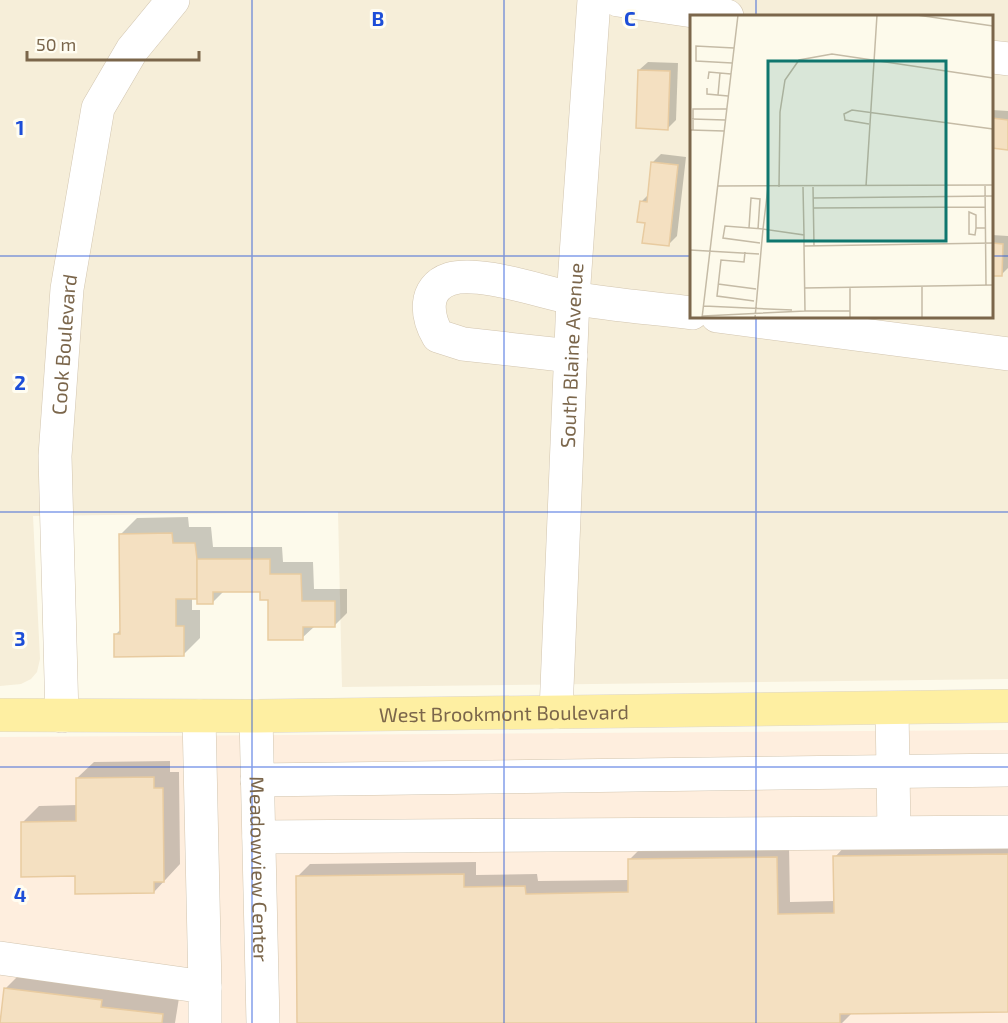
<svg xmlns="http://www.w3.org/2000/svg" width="1008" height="1023" font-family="'Exo 2',sans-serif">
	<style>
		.residential { fill: #f6eed9; fill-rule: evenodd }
		.commercial { fill: #feeede }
		.shadow { fill: #0003 }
		.building { fill: #f4e0c1; stroke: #e8cba0; stroke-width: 1.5 }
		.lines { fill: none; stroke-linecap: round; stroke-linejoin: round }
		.minor-casing { stroke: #d2c5af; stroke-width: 34 }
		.major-casing { stroke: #ddd7d0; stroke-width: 34 }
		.minor { stroke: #fff; stroke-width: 33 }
		.major { stroke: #feefa2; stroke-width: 33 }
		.grid { fill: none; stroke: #1d4ed8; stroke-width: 1.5; stroke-opacity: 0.55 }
		.labels { text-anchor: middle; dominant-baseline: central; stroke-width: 6; stroke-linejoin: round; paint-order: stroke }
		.street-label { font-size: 20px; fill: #7b664b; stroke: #fffdf2 }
		.inset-road { fill: none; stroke: #c5bba6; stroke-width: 1.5 }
		.view { fill: #0f766e; fill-opacity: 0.15; stroke: #0f766e; stroke-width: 3 }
		.inset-edge { fill: none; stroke: #7b664b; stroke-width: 3 }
		.grid-label { font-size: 20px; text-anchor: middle; font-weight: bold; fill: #1d4ed8; stroke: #fffdf2; stroke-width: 6; stroke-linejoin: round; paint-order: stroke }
	</style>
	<rect width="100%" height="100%" fill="#fdfaeb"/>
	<path class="residential" d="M0,0h1008v679l-666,8 -4,-175 -305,4 7,143 -3,13 -6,7 -10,5 -21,2zM692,16h300v300h-300z"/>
	<path class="commercial" d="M1008,730v293h-1008v-286z"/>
	<g class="shadow">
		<path d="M648,62l30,1 -2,57 -8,8 -29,-58z"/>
		<path d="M992,110l16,1v37l-16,-1z"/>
		<path d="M661,154l25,3 -9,79 -8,8 -23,-22 -5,-20 8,-8 4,-32z"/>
		<path d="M992,235l16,1v32l-7,7 -9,-1z"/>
		<path d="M188,517l1,10h22l2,20h69l1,15h30l1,27h33v24l-13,13h-19l-13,12 -40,-48h-37l-13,13 -13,-6h-7v13h8v28l-17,17 -68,-20 6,-6 -1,-94 17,-17z"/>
		<path d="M170,761v11h9l1,92 -26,28 -78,-18 -53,-52 16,-16 39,-1 -1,-27 17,-16z"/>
		<path d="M1008,842v168l-155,2 -11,11h-543l-2,-146 13,-13 166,-2v13l61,-1 1,7 92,-1v-21l12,-12 147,-2 1,57 45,-1v-44l12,-13z"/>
		<path d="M22,972l157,26 -4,25h-174l4,-34z"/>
	</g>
	<g class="building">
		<path d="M638,70l32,1 -2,59 -32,-2z"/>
		<path d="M992,118l16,2v30l-16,-2z"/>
		<path d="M651,162l27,3 -9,81 -27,-3 3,-20 -8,-1 3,-21 7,1z"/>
		<path d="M992,243l11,1 -1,32h-10z"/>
		<path d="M172,533l1,10h22l2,16v40h-21v27h8v30l-70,1v-23h6l-1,-100z"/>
		<path d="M197,559h73v15h31l1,27h33v26h-32v13h-35v-40h-8v-8h-47v12h-16z"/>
		<path d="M154,777v11h9l1,94h-10v11l-79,1v-18l-54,1v-55l55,-1v-43z"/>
		<path d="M1008,854v158l-168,2v9h-543l-1,-147 168,-2v13l61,-1 1,8 102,-2v-33l149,-2 1,57 56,-1 -1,-57z"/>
		<path d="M4,988l98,12 -1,7 62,7 -1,9h-162z"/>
	</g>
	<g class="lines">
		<g class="minor-casing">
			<g id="minor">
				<path d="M618,0l109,16"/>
				<path d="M992,57l16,2"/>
				<path d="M717,316l291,38"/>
				<path d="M571,356l-108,-12 -25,-8c-11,-19 -16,-48 12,-57 29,-9 91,13 122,19 40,7 80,10 120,15"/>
				<path d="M892,708l2,124"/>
				<path id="s1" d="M556,712l17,-414 21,-298"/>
				<path id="s2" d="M62,716l-7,-260 12,-167 31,-181 34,-58 41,-50"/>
				<path d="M199,716l6,271"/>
				<path id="s3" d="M256,716l7,307"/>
				<path d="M257,780l751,-10"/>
				<path d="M259,837l749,-5"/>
				<path d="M0,958l205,29v36"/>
			</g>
		</g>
		<g class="major-casing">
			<g id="major">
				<path id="s4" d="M0,715l256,1 752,-10"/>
			</g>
		</g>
		<use href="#minor" class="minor"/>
		<use href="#major" class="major"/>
	</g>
	<path class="grid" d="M252,0v1023M504,0v1023M756,0v16M0,256h692M992,256h16M756,316v707M0,512h1008M0,767h1008"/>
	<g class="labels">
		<g class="street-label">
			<text stroke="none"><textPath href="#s2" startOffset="372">Cook Boulevard</textPath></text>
			<text stroke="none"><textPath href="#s1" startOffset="357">South Blaine Avenue</textPath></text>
			<text stroke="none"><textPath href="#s4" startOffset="504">West Brookmont Boulevard</textPath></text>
			<text stroke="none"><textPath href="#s3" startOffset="153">Meadowview Center</textPath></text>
		</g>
	</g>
	<g transform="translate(690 15)">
		<rect width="303" height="303" fill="#fdfaeb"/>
		<path class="inset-road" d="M227,0l76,11M42,48l-36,-2v-15l38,2M18,64l1,-7 22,2M17,73v6l21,2M28,80l2,-22M2,104l33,1M179,109l-24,-4 -1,-6 8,-4 141,19M0,115l34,1M3,115v-21h34M295,170l1,100M28,171l275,-1M176,171l11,-171M89,172l1,-75 5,-32 14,-20 33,-6 161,24M113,172l1,48M123,172l1,59M123,183l180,-2M124,193l171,-1M59,213l2,-30 9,1 -2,30M286,213l-1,7 -6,-1v-22l7,3v13h10M70,228l-37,-5 2,-12 38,3 5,-42M0,235l69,4M55,237l-1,10 -23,-2 -4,36 37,5M28,269l38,5M232,271v32M160,272v31M114,273l189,-3M14,291l88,4M160,296h-45l-1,-65 189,-3M13,301l102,-5M12,303l36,-303M65,303l8,-89 41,6v11"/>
		<path class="view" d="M78,46h178v180h-178z"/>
		<rect width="303" height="303" class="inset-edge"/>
	</g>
	<g class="grid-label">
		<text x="378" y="26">B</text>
		<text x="630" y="26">C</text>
		<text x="20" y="135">1</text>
		<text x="20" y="390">2</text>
		<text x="20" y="646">3</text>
		<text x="20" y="902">4</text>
	</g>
	<path d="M27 51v9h172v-9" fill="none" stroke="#7b664b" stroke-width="3"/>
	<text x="36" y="51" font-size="18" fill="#7b664b" stroke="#fffdf2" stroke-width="4.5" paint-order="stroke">50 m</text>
</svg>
